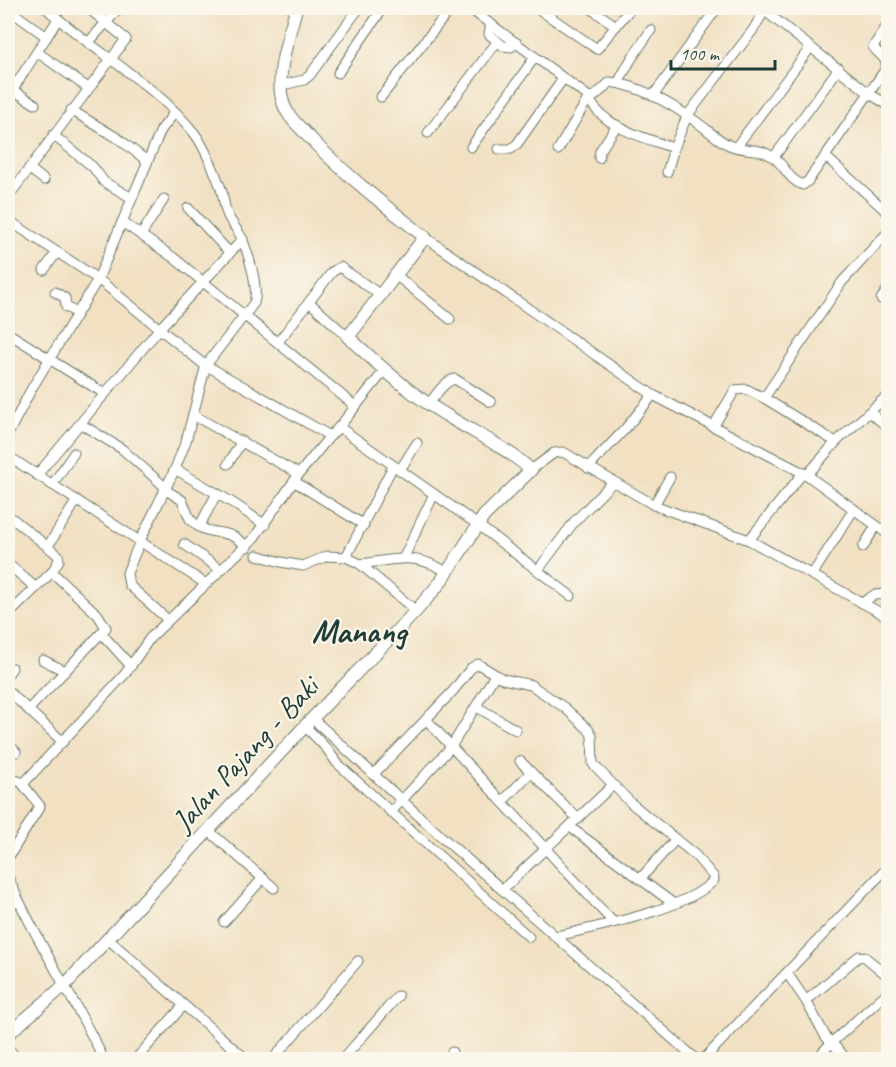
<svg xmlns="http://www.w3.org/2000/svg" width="896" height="1067" font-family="Caveat,sans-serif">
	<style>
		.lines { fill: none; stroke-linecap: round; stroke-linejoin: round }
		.minor-casing { stroke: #687666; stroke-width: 11 }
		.major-casing { stroke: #687666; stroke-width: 14 }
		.minor { stroke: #fff; stroke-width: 9 }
		.major { stroke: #fff; stroke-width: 12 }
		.labels { text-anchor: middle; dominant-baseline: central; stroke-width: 4.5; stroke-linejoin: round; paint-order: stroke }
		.street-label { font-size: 30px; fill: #1f3d34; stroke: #fbf7ec }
		.quarter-label { font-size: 33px; font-weight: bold; fill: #1f3d34; stroke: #fbf7ec }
	</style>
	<rect width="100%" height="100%" fill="#fbf7ec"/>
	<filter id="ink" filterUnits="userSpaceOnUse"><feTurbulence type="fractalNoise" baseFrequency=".0167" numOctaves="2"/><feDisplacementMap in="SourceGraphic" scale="12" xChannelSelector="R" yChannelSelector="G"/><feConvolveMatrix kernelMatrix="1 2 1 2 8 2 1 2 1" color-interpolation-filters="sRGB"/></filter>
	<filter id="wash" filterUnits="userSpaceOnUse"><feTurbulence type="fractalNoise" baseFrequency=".008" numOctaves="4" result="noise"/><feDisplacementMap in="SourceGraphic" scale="24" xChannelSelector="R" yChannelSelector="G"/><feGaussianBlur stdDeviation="1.35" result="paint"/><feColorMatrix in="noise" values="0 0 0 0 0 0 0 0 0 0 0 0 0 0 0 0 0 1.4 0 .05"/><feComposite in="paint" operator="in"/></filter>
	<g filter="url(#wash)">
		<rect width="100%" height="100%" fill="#f1e0c2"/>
	</g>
	<g filter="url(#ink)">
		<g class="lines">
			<g class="minor-casing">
				<g id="minor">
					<path d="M46,8c47,44 108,74 149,126 8,10 23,44 27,58 2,8 2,17 7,26 4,7 11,15 14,23 6,15 16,47 11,62l-48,62 -20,76 -11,28 -35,72 -13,32 2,12 39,35"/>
					<path d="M469,8l120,89 6,-1 15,-14c32,4 63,23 88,41 10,7 20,17 31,22 15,7 29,1 44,12 13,9 13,21 30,28l5,-4 77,-111c5,-11 -6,-15 -12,-23l15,-23"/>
					<path d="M537,8l60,41 34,-41"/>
					<path d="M590,8l26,18"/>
					<path d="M761,8l109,86 18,11"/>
					<path d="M8,9l39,28"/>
					<path d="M491,24l-2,10 14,12 8,1 6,-4"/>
					<path d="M88,43l31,-35"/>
					<path d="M37,52l51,36"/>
					<path d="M338,73l45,-65"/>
					<path d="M618,83l12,-22 21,-31"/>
					<path d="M287,84l17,-4 6,-5 49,-67"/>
					<path d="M13,90l22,14"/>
					<path d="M653,96l64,-88"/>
					<path d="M8,97l50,-78"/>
					<path d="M381,97l70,-89"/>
					<path d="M589,99c15,29 56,39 85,49"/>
					<path d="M71,110l48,29 28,22"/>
					<path d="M428,133l69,-91"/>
					<path d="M53,135l40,32 11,15 28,16"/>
					<path d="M471,147l64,-90"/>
					<path d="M736,147l74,-99"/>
					<path d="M499,149h12l6,-5 46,-65"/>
					<path d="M558,150l31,-53"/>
					<path d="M825,156l63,57"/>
					<path d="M774,157l65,-89"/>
					<path d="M599,158l1,-7 17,-26"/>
					<path d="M29,168l15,12"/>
					<path d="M667,172l7,-24 13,-32 66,-86 13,-22"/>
					<path d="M8,197l118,-158 -38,-31"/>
					<path d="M188,208l41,44"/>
					<path d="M8,220l90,59 104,84 128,73 9,-9 139,98 93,71"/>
					<path d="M122,222l52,36 181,148"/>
					<path d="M141,235l23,-36"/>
					<path d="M425,237l228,158 154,80 81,59"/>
					<path d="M44,270l13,-18"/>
					<path d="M397,276l53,43"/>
					<path d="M55,292l10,6 1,9 11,6"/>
					<path d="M881,299l7,-10"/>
					<path d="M8,333l97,61"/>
					<path d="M348,337l-39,-35 23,-30 8,-5 42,29"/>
					<path d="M278,342l31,-40"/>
					<path d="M764,398l72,44"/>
					<path d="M429,404c7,-9 15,-23 26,-25l36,23"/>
					<path d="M869,412l19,15"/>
					<path d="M193,415l106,59"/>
					<path d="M81,424l41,25 43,38"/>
					<path d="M339,427l46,-57"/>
					<path d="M713,427l22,-37 11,-1 18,9 78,-116 46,-50"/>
					<path d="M8,434l24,-46 66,-109 63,-149 14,-18"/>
					<path d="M8,456l198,128"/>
					<path d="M228,464l14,-23"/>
					<path d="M588,468l37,-39 28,-34"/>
					<path d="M175,469l58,34 32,22"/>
					<path d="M400,470l17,-27"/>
					<path d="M531,470l23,-17 9,-1 91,53 95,35 139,77"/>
					<path d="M37,475l123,-147 83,-89"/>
					<path d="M807,475l29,-33 52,-47"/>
					<path d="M295,482l69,43"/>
					<path d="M52,485l22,-32"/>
					<path d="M164,489l18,11 8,19 9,8"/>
					<path d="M217,493l-18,34c20,10 28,0 48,20"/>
					<path d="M654,505l16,-28"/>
					<path d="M8,515l50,40 1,5 -7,12 -44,43"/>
					<path d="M749,540l54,-67"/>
					<path d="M184,544l37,26"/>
					<path d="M48,546l29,-46"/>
					<path d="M863,547l13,-21"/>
					<path d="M257,555l24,7 22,4 24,-10 19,1 14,7 56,47"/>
					<path d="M346,557l47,-91"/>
					<path d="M404,557l30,-63"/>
					<path d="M8,564l28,24"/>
					<path d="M360,564c36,-4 55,-13 88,9"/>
					<path d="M538,570l36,-48 39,-40"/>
					<path d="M812,575l42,-66"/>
					<path d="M862,603l12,-8 13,-1"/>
					<path d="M102,634l29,32"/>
					<path d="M43,660l22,11"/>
					<path d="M8,674l4,-6"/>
					<path d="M8,691l55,51"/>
					<path d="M477,707l39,23"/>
					<path d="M29,709l77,-81 -8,-13 -46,-43"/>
					<path d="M312,718l131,120 254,222"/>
					<path d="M426,719l187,203"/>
					<path d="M305,726l22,23 10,14 192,174"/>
					<path d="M8,744l8,8"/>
					<path d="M520,761l58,58"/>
					<path d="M373,775l80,-84 18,-23 7,-4 25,15 28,6 34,23 23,21 4,6 1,29 38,39 64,52 18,21 1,4c-25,29 -118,47 -157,56"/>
					<path d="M8,783l7,-3 6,2 19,24 -32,52"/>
					<path d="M23,784l102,-110 25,-36 104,-100 45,-64 31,-38"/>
					<path d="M502,802l29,-30"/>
					<path d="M391,812l60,-65 44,-72"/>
					<path d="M570,827l104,77"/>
					<path d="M209,831l65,57"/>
					<path d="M8,877c27,63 66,120 96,183"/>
					<path d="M640,879l36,-40"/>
					<path d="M503,889l110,-104"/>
					<path d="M8,908l10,-8"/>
					<path d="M224,922l39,-44"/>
					<path d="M108,939l139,121"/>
					<path d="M787,973l19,28 20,36 22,23"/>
					<path d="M806,1001l53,-45 6,1 23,19"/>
					<path d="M8,1048l10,12"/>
					<path d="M135,1060l49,-55"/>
					<path d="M272,1060l86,-99"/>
					<path d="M342,1060l56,-64"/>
					<path d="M446,1060l6,-8"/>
					<path d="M703,1060l185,-193"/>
					<path d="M815,1060l16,-17 57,-51"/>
				</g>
			</g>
			<g class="major-casing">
				<path id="major" d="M8,1034l58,-50 239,-258 111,-115 24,-28 44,-67 47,-46c-25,-23 -57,-37 -85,-55 -36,-21 -67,-50 -98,-78l77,-100c-41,-32 -82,-64 -118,-102 -9,-10 -21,-20 -24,-33 -9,-27 7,-68 13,-94"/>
			</g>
			<use href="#minor" class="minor"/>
			<use href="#major" class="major"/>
		</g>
	</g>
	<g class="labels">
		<g class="street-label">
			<text transform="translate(245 754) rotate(-47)">Jalan Pajang - Baki</text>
		</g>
		<g class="quarter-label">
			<text x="359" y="631">Manang</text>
		</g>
	</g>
	<rect width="896" height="1067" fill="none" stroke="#fbf7ec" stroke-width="30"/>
	<path d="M671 60v9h104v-9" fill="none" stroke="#1f3d34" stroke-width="3"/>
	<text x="680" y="60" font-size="18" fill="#1f3d34" stroke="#fbf7ec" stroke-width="4.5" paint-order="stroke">100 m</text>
</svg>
